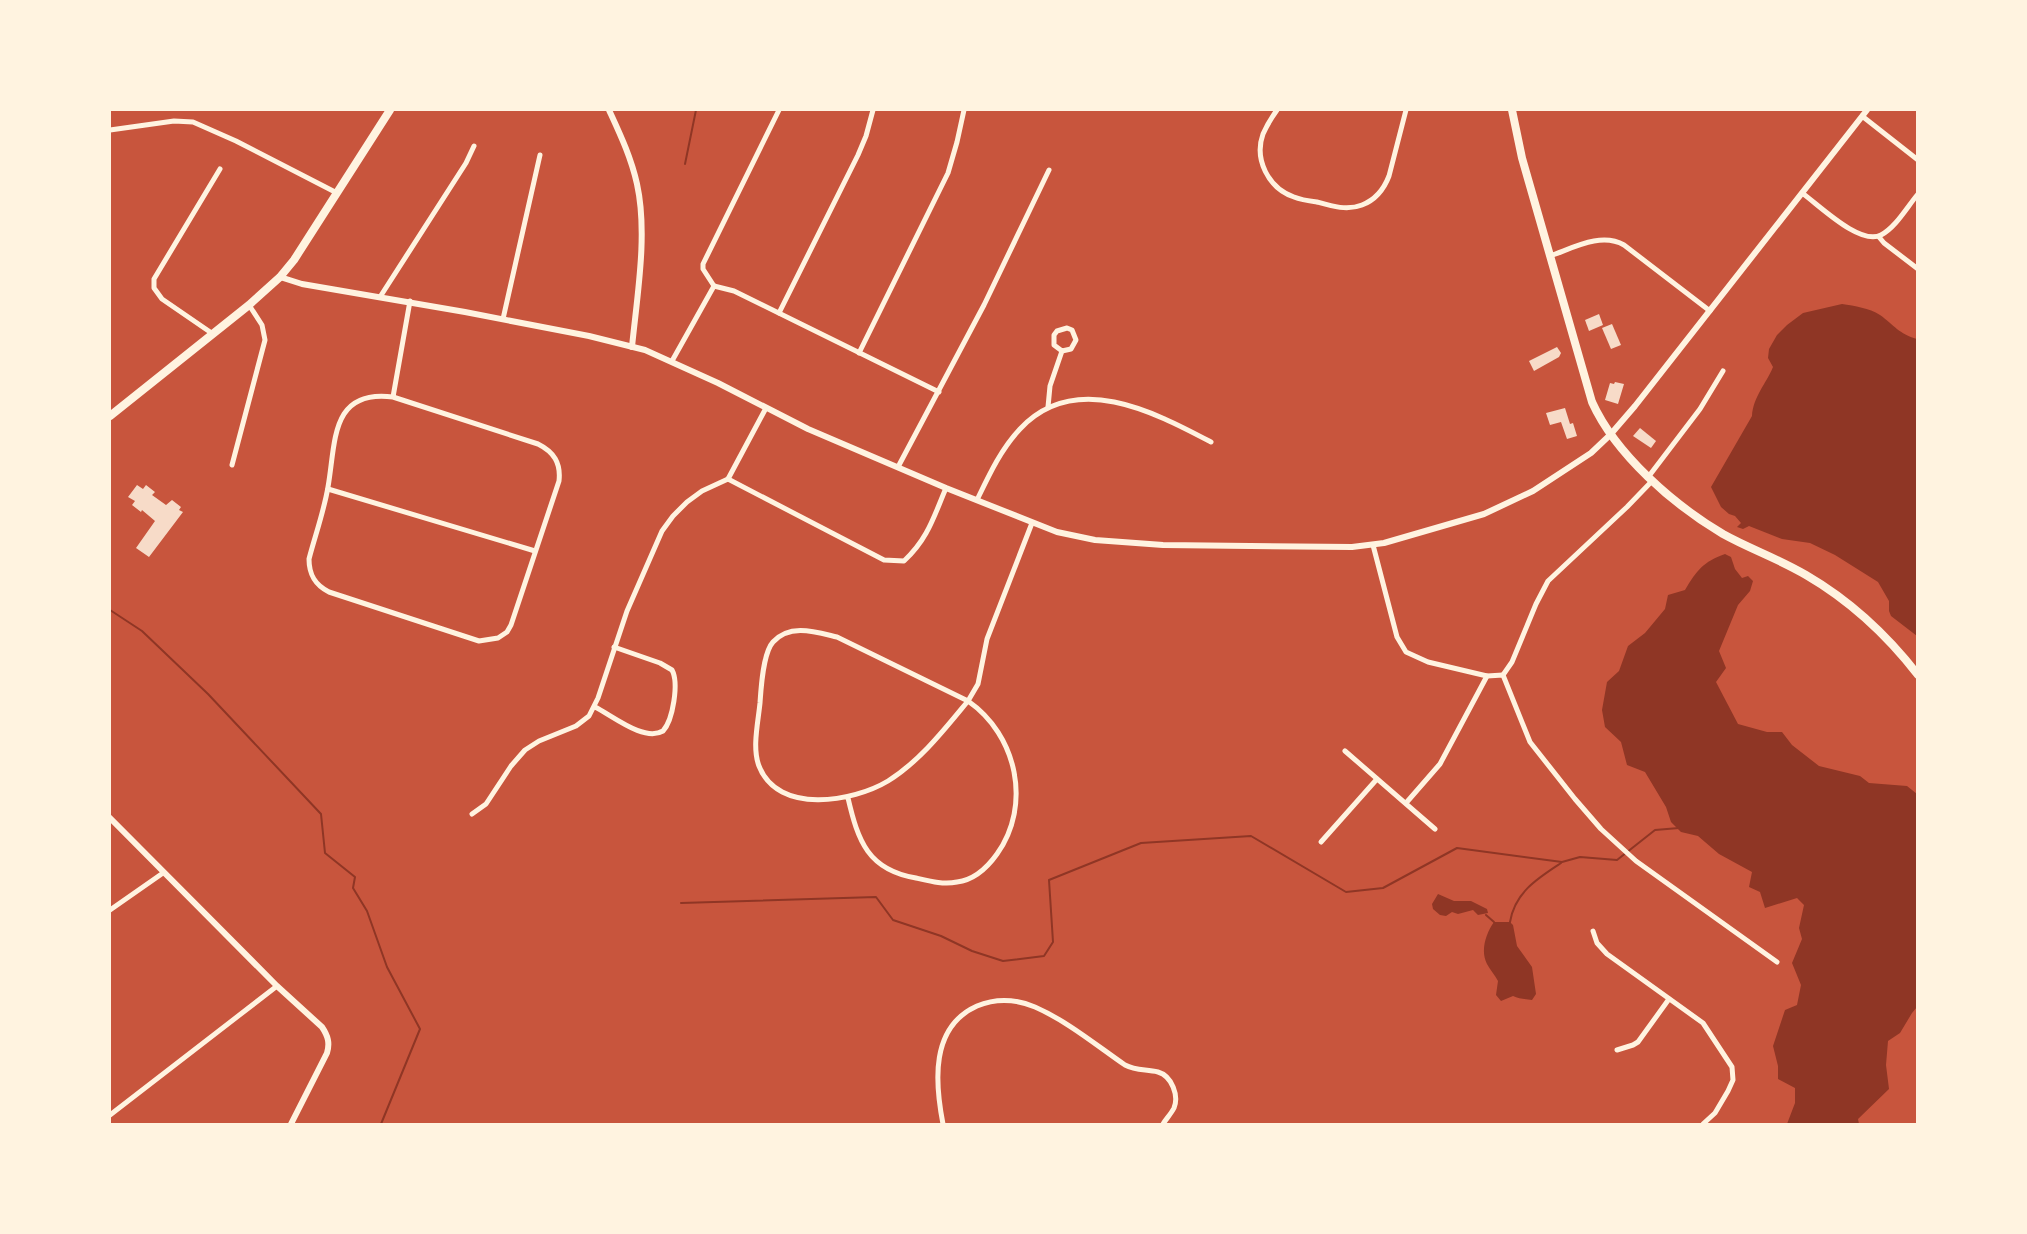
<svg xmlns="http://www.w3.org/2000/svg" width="2027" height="1234" font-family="Figtree,sans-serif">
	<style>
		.water { fill: #8f3625 }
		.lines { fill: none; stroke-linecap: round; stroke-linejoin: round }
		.stream { stroke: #8f3625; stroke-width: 2 }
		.building { fill: #f7dbc8 }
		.minor { stroke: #fff3e0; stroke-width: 5 }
		.tertiary { stroke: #fff3e0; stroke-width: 6 }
		.secondary { stroke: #fff3e0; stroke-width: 8 }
	</style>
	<rect width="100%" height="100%" fill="#c8553d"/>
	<g class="water">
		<path d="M1842,304c13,2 27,4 38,11 14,10 19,19 37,24v297l-26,-20 -2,-5v-10l-11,-19 -43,-27 -25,-12 -28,-4 -33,-13 -6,3 -6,-2 4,-4 -6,-7 -6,-2 -8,-7 -10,-20 41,-71c1,-19 14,-32 21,-49l-5,-9 1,-9 8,-14 10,-10 16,-12z"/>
		<path d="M1725,554l6,3 4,12 7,9 6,-2 5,5 -3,10 -12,14 -19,46 7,17 -10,14 22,42 29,8h15l10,13 27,21 41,10 9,7 38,3 10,8v213l-5,6 -12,20 -12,8 -2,24 3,24 -31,30 1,5h-72l8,-21v-15l-17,-9v-13l-5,-20 12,-36 12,-5 4,-20 -9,-22 10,-24 -3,-11 5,-23 -7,-7 -32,10 -5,-16 -11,-5 3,-15 -33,-18 -21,-18 -17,-4 -10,-10 -5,-15 -21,-35 -18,-7 -6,-23 -16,-15 -3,-17 5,-28 12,-11 9,-25 17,-13 20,-24 3,-14 17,-5c12,-20 18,-28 40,-36z"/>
		<path d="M1438,894l16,7h17l16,8 1,4 -10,2 -5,-5 -15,4 -6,-2 -6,4 -6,-1 -7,-6 -1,-5z"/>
		<path d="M1494,922h16l3,3 4,21 15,21 4,27 -4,6c-6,-1 -13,-1 -19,-4l-12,5 -5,-6 2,-14c-3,-6 -8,-11 -11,-17 -7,-13 -1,-31 7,-42z"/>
	</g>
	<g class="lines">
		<g class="stream">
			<path d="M685,164l11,-54"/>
			<path d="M110,610l32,21 66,63 113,120 4,39 30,24 -2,11 14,23 20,56 33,62 -39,95"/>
			<path d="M681,903l195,-6 17,23 48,16 31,15 31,10 41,-5 9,-14 -4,-62 92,-37 110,-7 95,56 37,-4 74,-40 105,14 18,-5 37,3 38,-30 24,-2"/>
			<path d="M1486,915l8,7"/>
			<path d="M1510,922c5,-30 28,-44 51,-59"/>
		</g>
	</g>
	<g class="building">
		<path d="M1599,314l4,11 -14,6 -4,-11z"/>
		<path d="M1612,324l9,21 -10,4 -9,-21z"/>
		<path d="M1557,347l4,6 -2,4 -25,14 -5,-10z"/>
		<path d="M1615,382l9,2 -6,20 -13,-4 5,-17 4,1z"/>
		<path d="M1565,408l5,16 3,-1 4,13 -10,3 -6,-17 -11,3 -4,-12z"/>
		<path d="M1640,428l16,13 -5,7 -18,-12z"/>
		<path d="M137,485l6,4 3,-4 9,7 -3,3 14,10 6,-5 9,7 -2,3 4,2 -34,45 -13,-9 19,-27 -13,-11 -1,2 -9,-7 3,-4 -7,-4z"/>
	</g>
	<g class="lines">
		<g class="minor">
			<path d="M1277,110c-5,7 -10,15 -14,24 -9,25 5,54 31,63 7,3 15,4 23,5 14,4 30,9 45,3 13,-5 22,-16 27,-29l17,-66"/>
			<path d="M1862,116l56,44"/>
			<path d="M110,130l64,-9 19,1 43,19 101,52"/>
			<path d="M1802,193c17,12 58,53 79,42 15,-8 26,-28 37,-41"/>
			<path d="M1879,237l5,6 34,26"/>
			<path d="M1550,256c23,-8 51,-24 74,-11l86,66"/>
			<path d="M714,286l20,5 205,101"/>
			<path d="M714,286l-11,-17v-5l76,-154"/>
			<path d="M380,297l86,-134 8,-17"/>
			<path d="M779,313l79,-158 8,-19 7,-26"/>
			<path d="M503,319l37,-164"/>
			<path d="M213,334l-51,-35 -8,-11v-9l66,-110"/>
			<path d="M859,353l89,-180 9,-31 7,-32"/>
			<path d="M672,361l42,-75"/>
			<path d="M393,397c-63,-8 -57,45 -65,90 -4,24 -13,49 -19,72 0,16 6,26 20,33l150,49 19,-3 9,-6 4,-7 48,-144c2,-18 -5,-29 -21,-37l-145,-47 17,-96"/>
			<path d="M1048,407l2,-21 12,-35 -8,-6v-10l3,-4 10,-3 5,2 4,10 -5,9 -9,2"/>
			<path d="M232,465l33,-125 -3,-15 -13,-20"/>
			<path d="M898,467l86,-162 65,-135"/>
			<path d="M1649,476l51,-67 23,-38"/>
			<path d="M728,479l156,81 20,1c24,-22 30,-45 42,-73"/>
			<path d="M328,489l207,62"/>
			<path d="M977,500c12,-25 24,-51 43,-71 55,-59 134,-17 191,13"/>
			<path d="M1373,545l24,92 9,15 22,10 59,14 16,-1 27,67 45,57 26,30 35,32 141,101"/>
			<path d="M1503,675l9,-13 24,-58 12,-23 79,-74 26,-27"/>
			<path d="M595,707c18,9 49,35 68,24 10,-11 16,-48 9,-61l-12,-7 -46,-16"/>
			<path d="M1345,751l90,78"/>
			<path d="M848,798c10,43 20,72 68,80 13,3 27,7 41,4 17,-2 30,-14 40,-28 35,-49 20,-119 -29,-153 -24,29 -48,60 -80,80 -35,21 -110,34 -129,-15 -7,-18 -1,-43 1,-63 1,-15 3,-50 13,-61 17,-19 43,-10 64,-5l131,64 10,-17 9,-45 45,-116"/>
			<path d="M1406,803l34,-39 47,-88"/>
			<path d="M472,814l14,-10 25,-38 14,-16 14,-9 37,-15 13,-10 9,-18 29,-87 35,-80 11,-15 14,-14 15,-11 26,-12 38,-71"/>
			<path d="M1321,842l56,-63"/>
			<path d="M110,910l53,-37"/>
			<path d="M1593,931l4,12 10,11 96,69 29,44 1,13 -5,11 -13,22 -12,11"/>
			<path d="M1617,1050l16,-5 5,-3 31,-43"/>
			<path d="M110,1115l167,-129"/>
			<path d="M943,1124c-8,-41 -13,-97 34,-118 19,-8 39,-7 58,1 32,14 61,38 90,58 11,6 21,4 33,7 14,4 21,24 16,36 -3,6 -8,11 -11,16"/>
		</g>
		<g class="tertiary">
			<path d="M609,110c11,24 22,47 28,74 11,50 0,112 -5,163"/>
			<path d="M280,277l22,7 163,28 124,24 56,14 73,33 90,46 138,59 111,44 38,8 68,5 189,2 32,-4 100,-29 49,-23 58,-38 19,-18 25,-29 232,-296"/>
			<path d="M110,818l167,168 45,41c6,9 8,16 5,26l-36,71"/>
		</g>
		<g class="secondary">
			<path d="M1512,110l10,48 70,244c24,53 82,103 131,132 27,15 56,25 83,41 43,25 81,60 112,100"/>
			<path d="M110,416l139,-111 31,-28 14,-17 96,-150"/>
		</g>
	</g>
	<rect width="2027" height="1234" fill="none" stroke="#fff3e0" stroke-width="222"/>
</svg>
